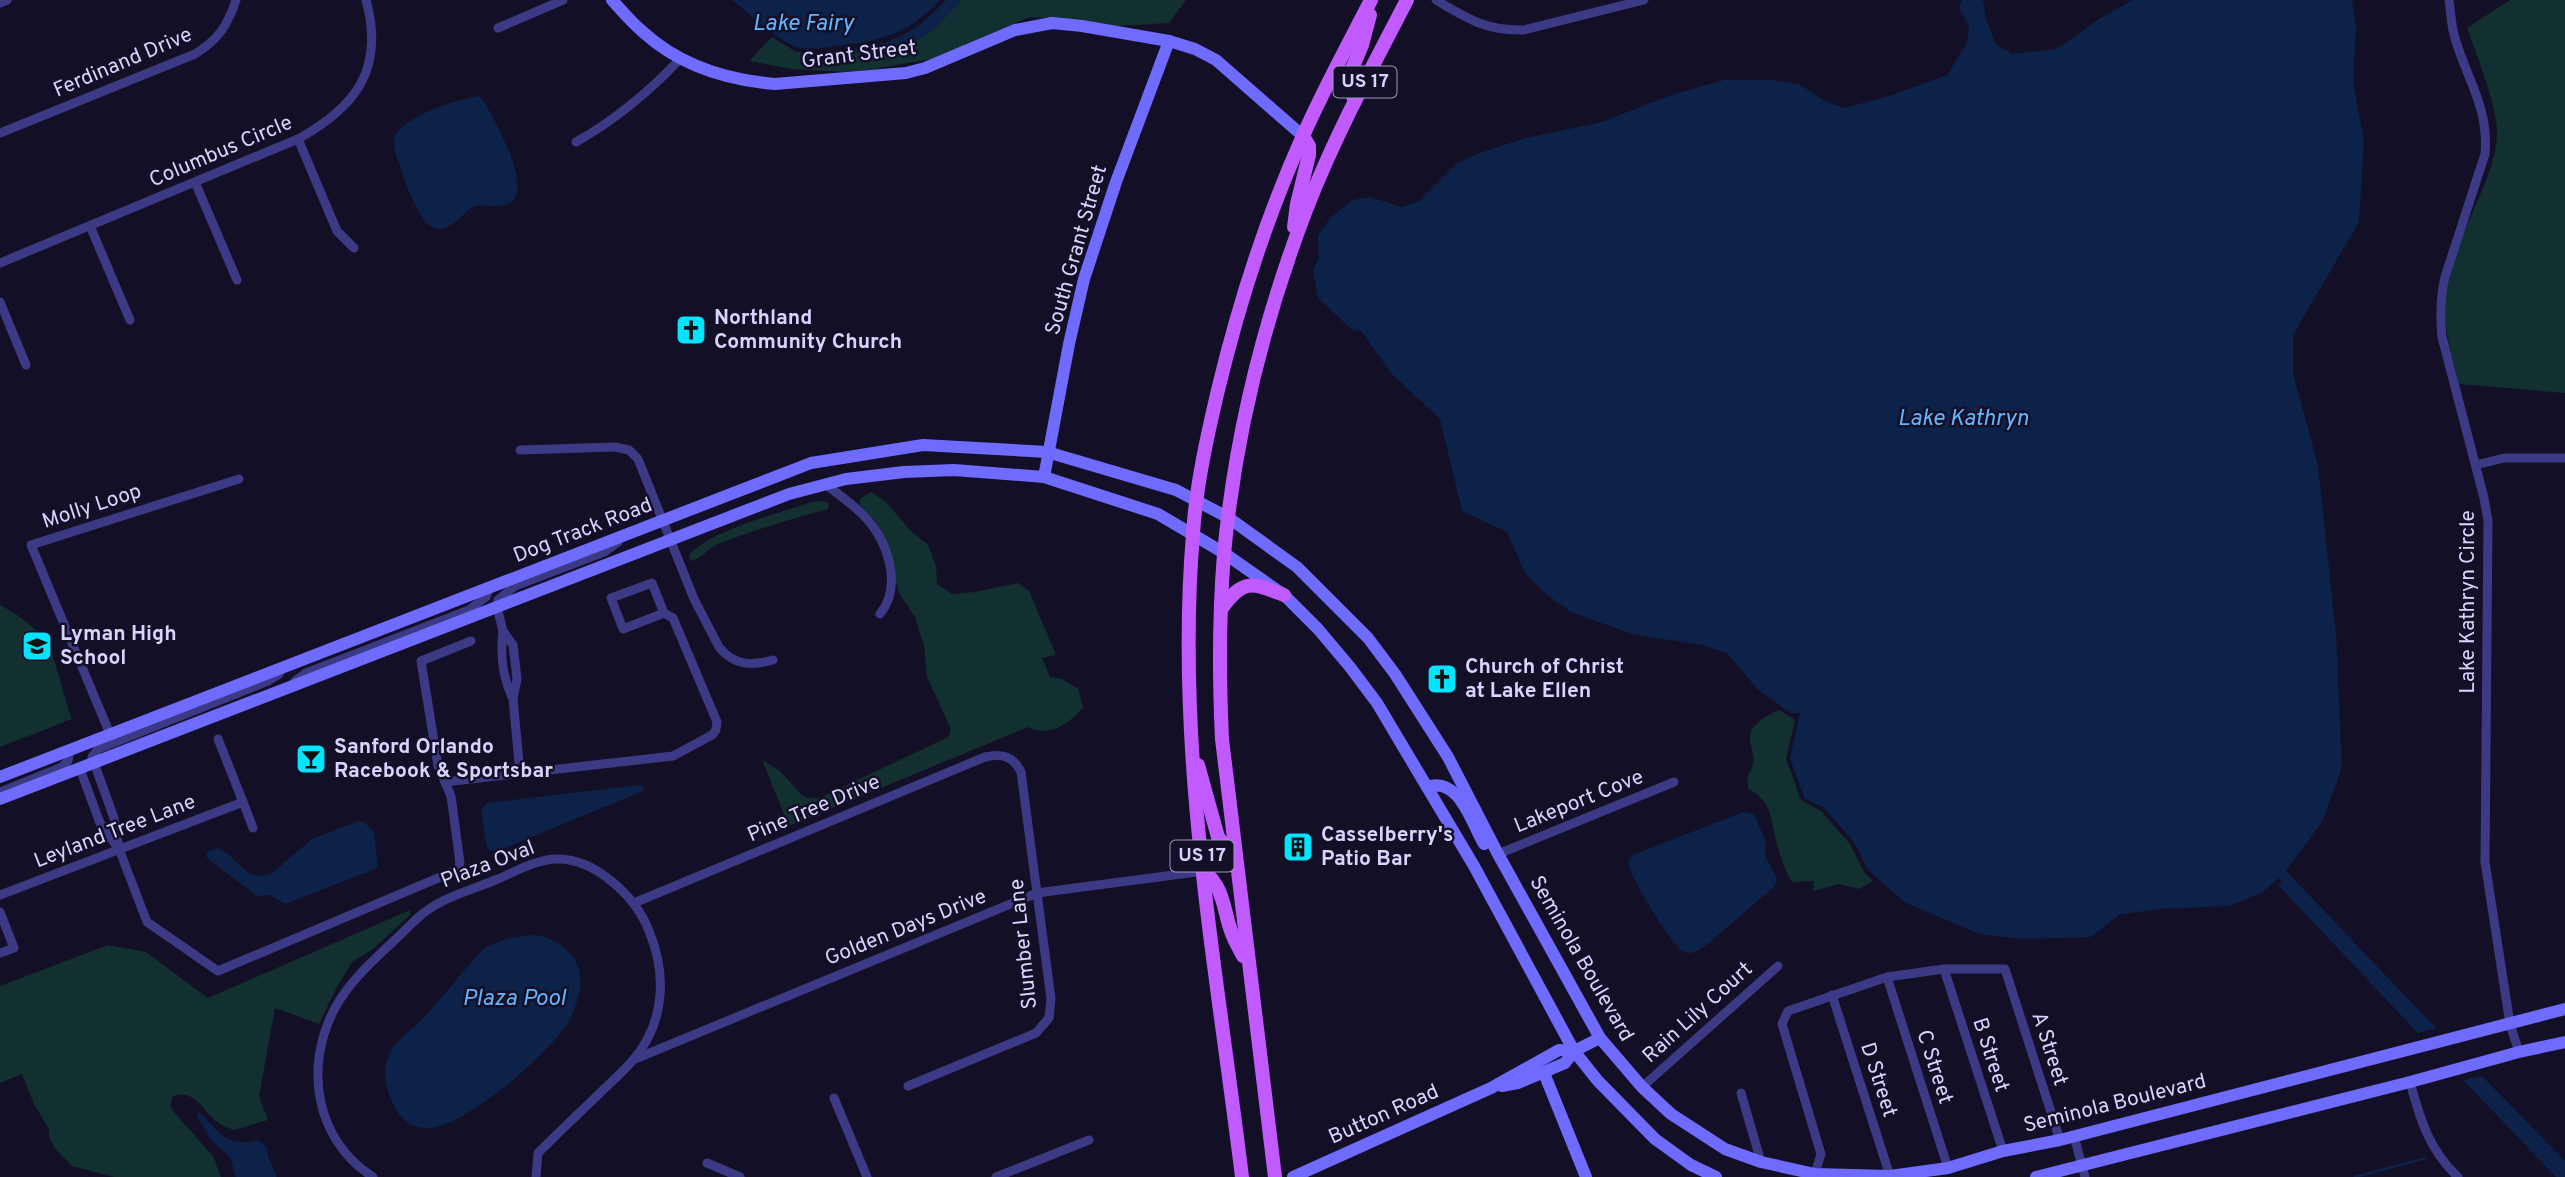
<svg xmlns="http://www.w3.org/2000/svg" width="2565" height="1177" font-family="Overpass,sans-serif">
	<style>
		.green { fill: #12302f }
		.water { fill: #0c2248 }
		.lines { fill: none; stroke-linecap: round; stroke-linejoin: round }
		.stream { stroke: #0c2248; stroke-width: 2.5 }
		.canal { stroke: #0c2248; stroke-width: 10 }
		.street { stroke: #3d3a85; stroke-width: 9 }
		.secondary { stroke: #6f6bff; stroke-width: 12 }
		.primary { stroke: #c25bff; stroke-width: 14 }
		.labels { text-anchor: middle; dominant-baseline: central; stroke-width: 5; stroke-linejoin: round; paint-order: stroke }
		.shield { fill: #130f26; stroke: #9e99be; stroke-width: 2 }
		.shield-label { font-size: 19px; font-weight: bold; fill: #d9d4ff }
		.street-label { font-size: 21px; fill: #d9d4ff; stroke: #130f26 }
		.poi-label { font-size: 21px; font-weight: bold; fill: #d9d4ff; stroke: #130f26; text-anchor: start }
		.water-label { font-size: 23px; font-style: italic; fill: #62b6ff; stroke: #130f26 }
	</style>
	<rect width="100%" height="100%" fill="#130f26"/>
	<g class="green">
		<path d="M962,0h224l-17,23 -52,3 -34,-6 -53,-3 -99,42 -63,11 -23,2 -53,-3 -43,-8 23,-24 24,15 18,1 20,-2 16,3 24,-4 28,-5 24,-10z"/>
		<path d="M2510,0h55v393l-106,-9c-5,-22 -13,-45 -14,-68 -1,-31 12,-65 23,-93 12,-30 29,-59 29,-92 0,-25 -21,-78 -30,-103z"/>
		<path d="M871,492l15,10 24,28 18,15 8,21 1,18 15,10 23,-2 43,-9 11,8 27,64 -14,3 8,19 12,2 16,10 5,18c-13,17 -35,31 -55,20l-239,99 -27,-66 18,11 22,24 6,3h12l128,-61 3,-8 -24,-52 -3,-31 -9,-29 -16,-24 -15,-57 -8,-15 -16,-15v-7z"/>
		<path d="M824,501l5,2 -1,6c-37,10 -74,21 -110,35 -11,5 -16,15 -28,17l-1,-6c22,-25 91,-42 123,-53z"/>
		<path d="M0,605c60,32 52,58 72,114l-72,28z"/>
		<path d="M1779,710l16,10 -9,39 15,41 20,11 29,33 14,28 9,9 -14,8 -20,-5 -26,7 1,-10 -22,1c-7,-11 -13,-29 -16,-42 -6,-23 -3,-37 -27,-51 -4,-15 1,-13 4,-26 2,-7 -1,-11 -2,-17 -6,-20 13,-29 28,-36z"/>
		<path d="M410,910v5l-38,35 -20,12 -14,23 -19,39 -44,-16 -16,88 9,24 -34,10c-5,-2 -11,-4 -15,-7 -18,-12 -21,-34 -46,-27l-3,8 3,7 40,45 8,21h-107l-42,-11 -16,-16 -7,-13v-8l-15,-25 -12,-30 -22,9v-97l108,-41 38,7 62,46z"/>
	</g>
	<g class="water">
		<path d="M732,0h208c-33,35 -60,41 -105,46 -12,2 -25,4 -38,1 -19,-5 -48,-34 -65,-47z"/>
		<path d="M946,0h16c-12,11 -23,27 -36,35 -22,14 -67,21 -92,16 52,-5 76,-12 112,-51z"/>
		<path d="M1962,0h21l3,19 10,25 16,10 45,-5 42,-30 34,-19h219l4,28 -3,54 11,58 -5,82 -66,113v39l25,91 18,170 6,132 -19,53 -40,55 -22,18 -32,13 -71,3 -39,6 -29,22 -69,2 -42,-5 -73,-31 -38,-33 -14,-28 -31,-35 -18,-8 -15,-40 10,-46h-9l-33,-23 -30,-36 -21,-8 -75,-12 -61,-22 -25,-18 -21,-21 -18,-41 -45,-21 -22,-92 -48,-45 -31,-43 -9,-1 -34,-32 -5,-27 6,-14 -1,-21 13,-19 22,-17 17,-3 32,10 17,-6 38,-38 28,-12 41,-13 76,-16 69,-27 53,-15h47l28,4 26,17 19,7 45,-12 58,-21 20,-32 2,-17 -10,-18z"/>
		<path d="M480,96c12,17 49,85 34,103 -11,13 -28,3 -41,8 -11,5 -26,33 -45,17 -8,-6 -22,-37 -24,-47 -4,-11 -11,-26 -10,-36 1,-23 67,-43 86,-45z"/>
		<path d="M639,785l6,2 -2,4 -145,60 -9,-1 -3,-6 -5,-34 6,-7z"/>
		<path d="M1743,812l11,2 12,28 -1,14 12,22 -3,9 -69,59c-7,4 -13,9 -20,6 -14,-6 -54,-74 -57,-89l5,-8z"/>
		<path d="M358,821l6,1 10,10 4,36 -93,36 -15,-9 -13,1 -50,-38v-6l10,-4c22,8 27,35 54,26l41,-35z"/>
		<path d="M2289,874l147,154 -18,5 -140,-148z"/>
		<path d="M536,935c14,2 27,10 36,21 14,17 8,40 0,59 -14,33 -107,112 -143,113 -15,1 -27,-7 -34,-20 -8,-16 -14,-34 -7,-51 5,-15 28,-30 39,-43 19,-21 36,-43 55,-64 17,-11 35,-14 54,-15z"/>
		<path d="M2482,1076l83,85v16h-9l-93,-97z"/>
		<path d="M198,1111c20,18 26,38 59,29l10,7 1,9 9,21h-41l-6,-20 -20,-18 -13,-23z"/>
	</g>
	<g class="lines">
		<path class="stream" d="M2355,1177l71,-19"/>
		<path class="canal" d="M2283,875l12,14"/>
		<g class="street">
			<path d="M1436,0c32,19 50,31 88,30l120,-30"/>
			<path d="M2449,0c2,13 2,26 6,38 12,42 34,69 30,116l-40,123c-5,21 -5,39 -3,60l42,161 4,23 -3,341 25,162 9,28"/>
			<path d="M0,3l7,-3"/>
			<path d="M498,28l65,-28"/>
			<path d="M0,133l195,-79c23,-14 33,-29 41,-54"/>
			<path d="M298,139l39,92 17,17"/>
			<path d="M576,142c39,-22 73,-50 104,-83"/>
			<path d="M195,182l42,98"/>
			<path d="M90,226l40,94"/>
			<path d="M0,263l298,-124c58,-32 87,-70 68,-139"/>
			<path d="M0,302l26,63"/>
			<path d="M520,450l95,-3 14,3 9,9 56,140 25,48c15,19 33,19 54,13"/>
			<path d="M2476,465l28,-7h61"/>
			<path d="M825,484c15,11 30,22 42,35 22,25 35,68 13,95"/>
			<path d="M503,631c-3,24 -1,44 9,66"/>
			<path d="M282,669l-4,6 -10,6 -170,68 -6,8 22,61 5,31 28,73 71,49 239,-101 3,-7 -9,-67 -13,-30 -17,-105 50,-20"/>
			<path d="M295,681l11,-8 163,-63 17,-13 3,-9"/>
			<path d="M110,734l-79,-189 208,-66"/>
			<path d="M80,769l20,54 16,22"/>
			<path d="M520,773l-7,-74 4,-20 -4,-34 -10,-14 -6,-24 1,-7 17,-14 89,-34 14,-10"/>
			<path d="M445,782l228,-26 39,-21 4,-5 1,-8 -44,-104 -9,-5 -12,-30 -41,15 12,31 41,-16"/>
			<path d="M0,792l62,-25 6,-6 2,-12"/>
			<path d="M243,802l10,26"/>
			<path d="M1498,854l176,-72"/>
			<path d="M0,895l243,-93 -25,-63"/>
			<path d="M634,903l351,-146c17,-4 28,-1 36,15l30,227 -2,19 -13,15 -128,53"/>
			<path d="M0,912l14,36 -14,5"/>
			<path d="M1944,969l59,182"/>
			<path d="M1887,977l61,191"/>
			<path d="M1832,995l58,181"/>
			<path d="M635,1059l402,-166 167,-22"/>
			<path d="M2410,1082c10,37 19,68 48,95"/>
			<path d="M1642,1087l136,-121"/>
			<path d="M1741,1093l20,69"/>
			<path d="M834,1098l33,79"/>
			<path d="M2074,1136l11,41"/>
			<path d="M707,1163l33,14"/>
			<path d="M373,1177c-57,-37 -70,-109 -38,-169 15,-28 40,-49 63,-71 9,-8 17,-18 27,-25 21,-16 49,-23 73,-33 18,-8 39,-20 60,-20 38,0 78,38 91,72 18,43 16,92 -16,129 -10,12 -23,23 -34,34 -21,20 -41,39 -61,59l-2,24"/>
			<path d="M996,1177l93,-37"/>
			<path d="M1814,1177l7,-23 -39,-130 6,-13 99,-34 57,-8h61l55,171"/>
		</g>
		<g class="secondary">
			<path d="M612,0c10,11 20,23 31,32 36,33 84,48 132,52l131,-11 19,-5 90,-38 37,-7 30,3 87,15 26,8 21,11 87,76"/>
			<path d="M1044,477l25,-133 15,-65 32,-97 53,-141"/>
			<path d="M0,777l811,-314 112,-18 124,7 129,38 53,28 68,49 71,71 27,36 53,83 50,97 102,184 42,49 29,27 54,35 36,13 54,12 75,2 58,-8 55,-17 57,-11 505,-131"/>
			<path d="M1427,787c32,-11 44,35 57,57"/>
			<path d="M0,799l789,-305 57,-15 58,-7 50,-2 90,7 114,37 66,39 60,42 34,34 32,38 27,36 97,163 100,185 24,30 57,58 36,26 25,12"/>
			<path d="M1544,1073l42,104"/>
			<path d="M1502,1086l16,-3 47,-20 9,-12 26,-13"/>
			<path d="M1293,1177l198,-89 68,-38 15,1"/>
			<path d="M2036,1177l374,-95 109,-30 46,-10"/>
		</g>
		<g class="primary">
			<path d="M1355,101l-4,-9 -2,-16 13,-31 8,-30"/>
			<path d="M1294,227l3,-23 12,-49v-9l-6,-10"/>
			<path d="M1222,608c22,-30 30,-25 62,-13"/>
			<path d="M1198,765l20,72 5,6 10,1"/>
			<path d="M1204,871c20,17 19,37 27,60 3,9 8,17 12,25"/>
			<path d="M1242,1177c-26,-213 -67,-428 -49,-643 3,-48 14,-97 25,-144 21,-87 48,-172 85,-254 20,-46 45,-91 68,-136"/>
			<path d="M1275,1177l-53,-438c-3,-62 -3,-124 2,-185 11,-118 40,-234 82,-344 28,-72 65,-141 101,-210"/>
		</g>
	</g>
	<defs>
		<g id="church-square" transform="scale(1.575)"><rect x="-9" y="-9" width="18" height="18" rx="4" fill="#00e5ff" stroke="#130f26"/><path d="M-1.2-6h2.4v3.5h3.3v2.4h-3.3V6h-2.4V-.1h-3.3v-2.4h3.3Z" fill="#111"/></g>
		<g id="school-square" transform="scale(1.575)"><rect x="-9" y="-9" width="18" height="18" rx="4" fill="#00e5ff" stroke="#130f26"/><path d="M0-5L7-2L0 1L-7-2ZM-4 1L0 2.5L4 1V4Q0 6-4 4Z" fill="#111"/></g>
		<g id="bar-square" transform="scale(1.575)"><rect x="-9" y="-9" width="18" height="18" rx="4" fill="#00e5ff" stroke="#130f26"/><path d="M-6-5H6L.8 .8V4.5H3.5V6h-7V4.5H-.8V.8Z" fill="#111"/></g>
		<g id="building-square" transform="scale(1.575)"><rect x="-9" y="-9" width="18" height="18" rx="4" fill="#00e5ff" stroke="#130f26"/><path d="M-4-6H4V6H1V3H-1V6H-4ZM-2.5-4.3h1.7v1.8h-1.7ZM.8-4.3h1.7v1.8H.8ZM-2.5-1h1.7V.8h-1.7ZM.8-1h1.7V.8H.8Z" fill="#111"/></g>
	</defs>
	<g fill-rule="evenodd">
		<use href="#church-square" x="691" y="330"/>
		<use href="#school-square" x="37" y="646"/>
		<use href="#church-square" x="1442" y="679"/>
		<use href="#bar-square" x="311" y="759"/>
		<use href="#building-square" x="1298" y="847"/>
	</g>
	<g class="labels">
		<g class="shield">
			<rect x="1333.5" y="66.5" width="63" height="31" rx="5"/>
			<rect x="1170.5" y="840.5" width="63" height="31" rx="5"/>
		</g>
		<g class="shield-label">
			<text x="1365" y="82">US 17</text>
			<text x="1202" y="856">US 17</text>
		</g>
		<g class="street-label">
			<text transform="translate(859 55) rotate(-7)">Grant Street</text>
			<text transform="translate(123 63) rotate(-23)">Ferdinand Drive</text>
			<text transform="translate(221 152) rotate(-23)">Columbus Circle</text>
			<text transform="translate(1077 250) rotate(-74)">South Grant Street</text>
			<text transform="translate(92 507) rotate(-18)">Molly Loop</text>
			<text transform="translate(583 531) rotate(-21)">Dog Track Road</text>
			<text transform="translate(2468 602) rotate(-90)">Lake Kathryn Circle</text>
			<text transform="translate(1579 802) rotate(-22)">Lakeport Cove</text>
			<text transform="translate(814 809) rotate(-23)">Pine Tree Drive</text>
			<text transform="translate(115 832) rotate(-21)">Leyland Tree Lane</text>
			<text transform="translate(488 865) rotate(-21)">Plaza Oval</text>
			<text transform="translate(906 928) rotate(-22)">Golden Days Drive</text>
			<text transform="translate(1024 944) rotate(-96)">Slumber Lane</text>
			<text transform="translate(1581 959) rotate(60)">Seminola Boulevard</text>
			<text transform="translate(1698 1013) rotate(-42)">Rain Lily Court</text>
			<text transform="translate(2049 1049) rotate(72)">A Street</text>
			<text transform="translate(1990 1055) rotate(72)">B Street</text>
			<text transform="translate(1934 1067) rotate(72)">C Street</text>
			<text transform="translate(1878 1080) rotate(72)">D Street</text>
			<text transform="translate(2115 1104) rotate(-14)">Seminola Boulevard</text>
			<text transform="translate(1384 1115) rotate(-24)">Button Road</text>
		</g>
		<g class="poi-label">
			<text x="714" y="318">Northland<tspan x="714" dy="24">Community Church</tspan></text>
			<text x="60" y="634">Lyman High<tspan x="60" dy="24">School</tspan></text>
			<text x="1465" y="667">Church of Christ<tspan x="1465" dy="24">at Lake Ellen</tspan></text>
			<text x="334" y="747">Sanford Orlando<tspan x="334" dy="24">Racebook &amp; Sportsbar</tspan></text>
			<text x="1321" y="835">Casselberry's<tspan x="1321" dy="24">Patio Bar</tspan></text>
		</g>
		<g class="water-label">
			<text x="803" y="24">Lake Fairy</text>
			<text x="1963" y="419">Lake Kathryn</text>
			<text x="514" y="999">Plaza Pool</text>
		</g>
	</g>
</svg>
